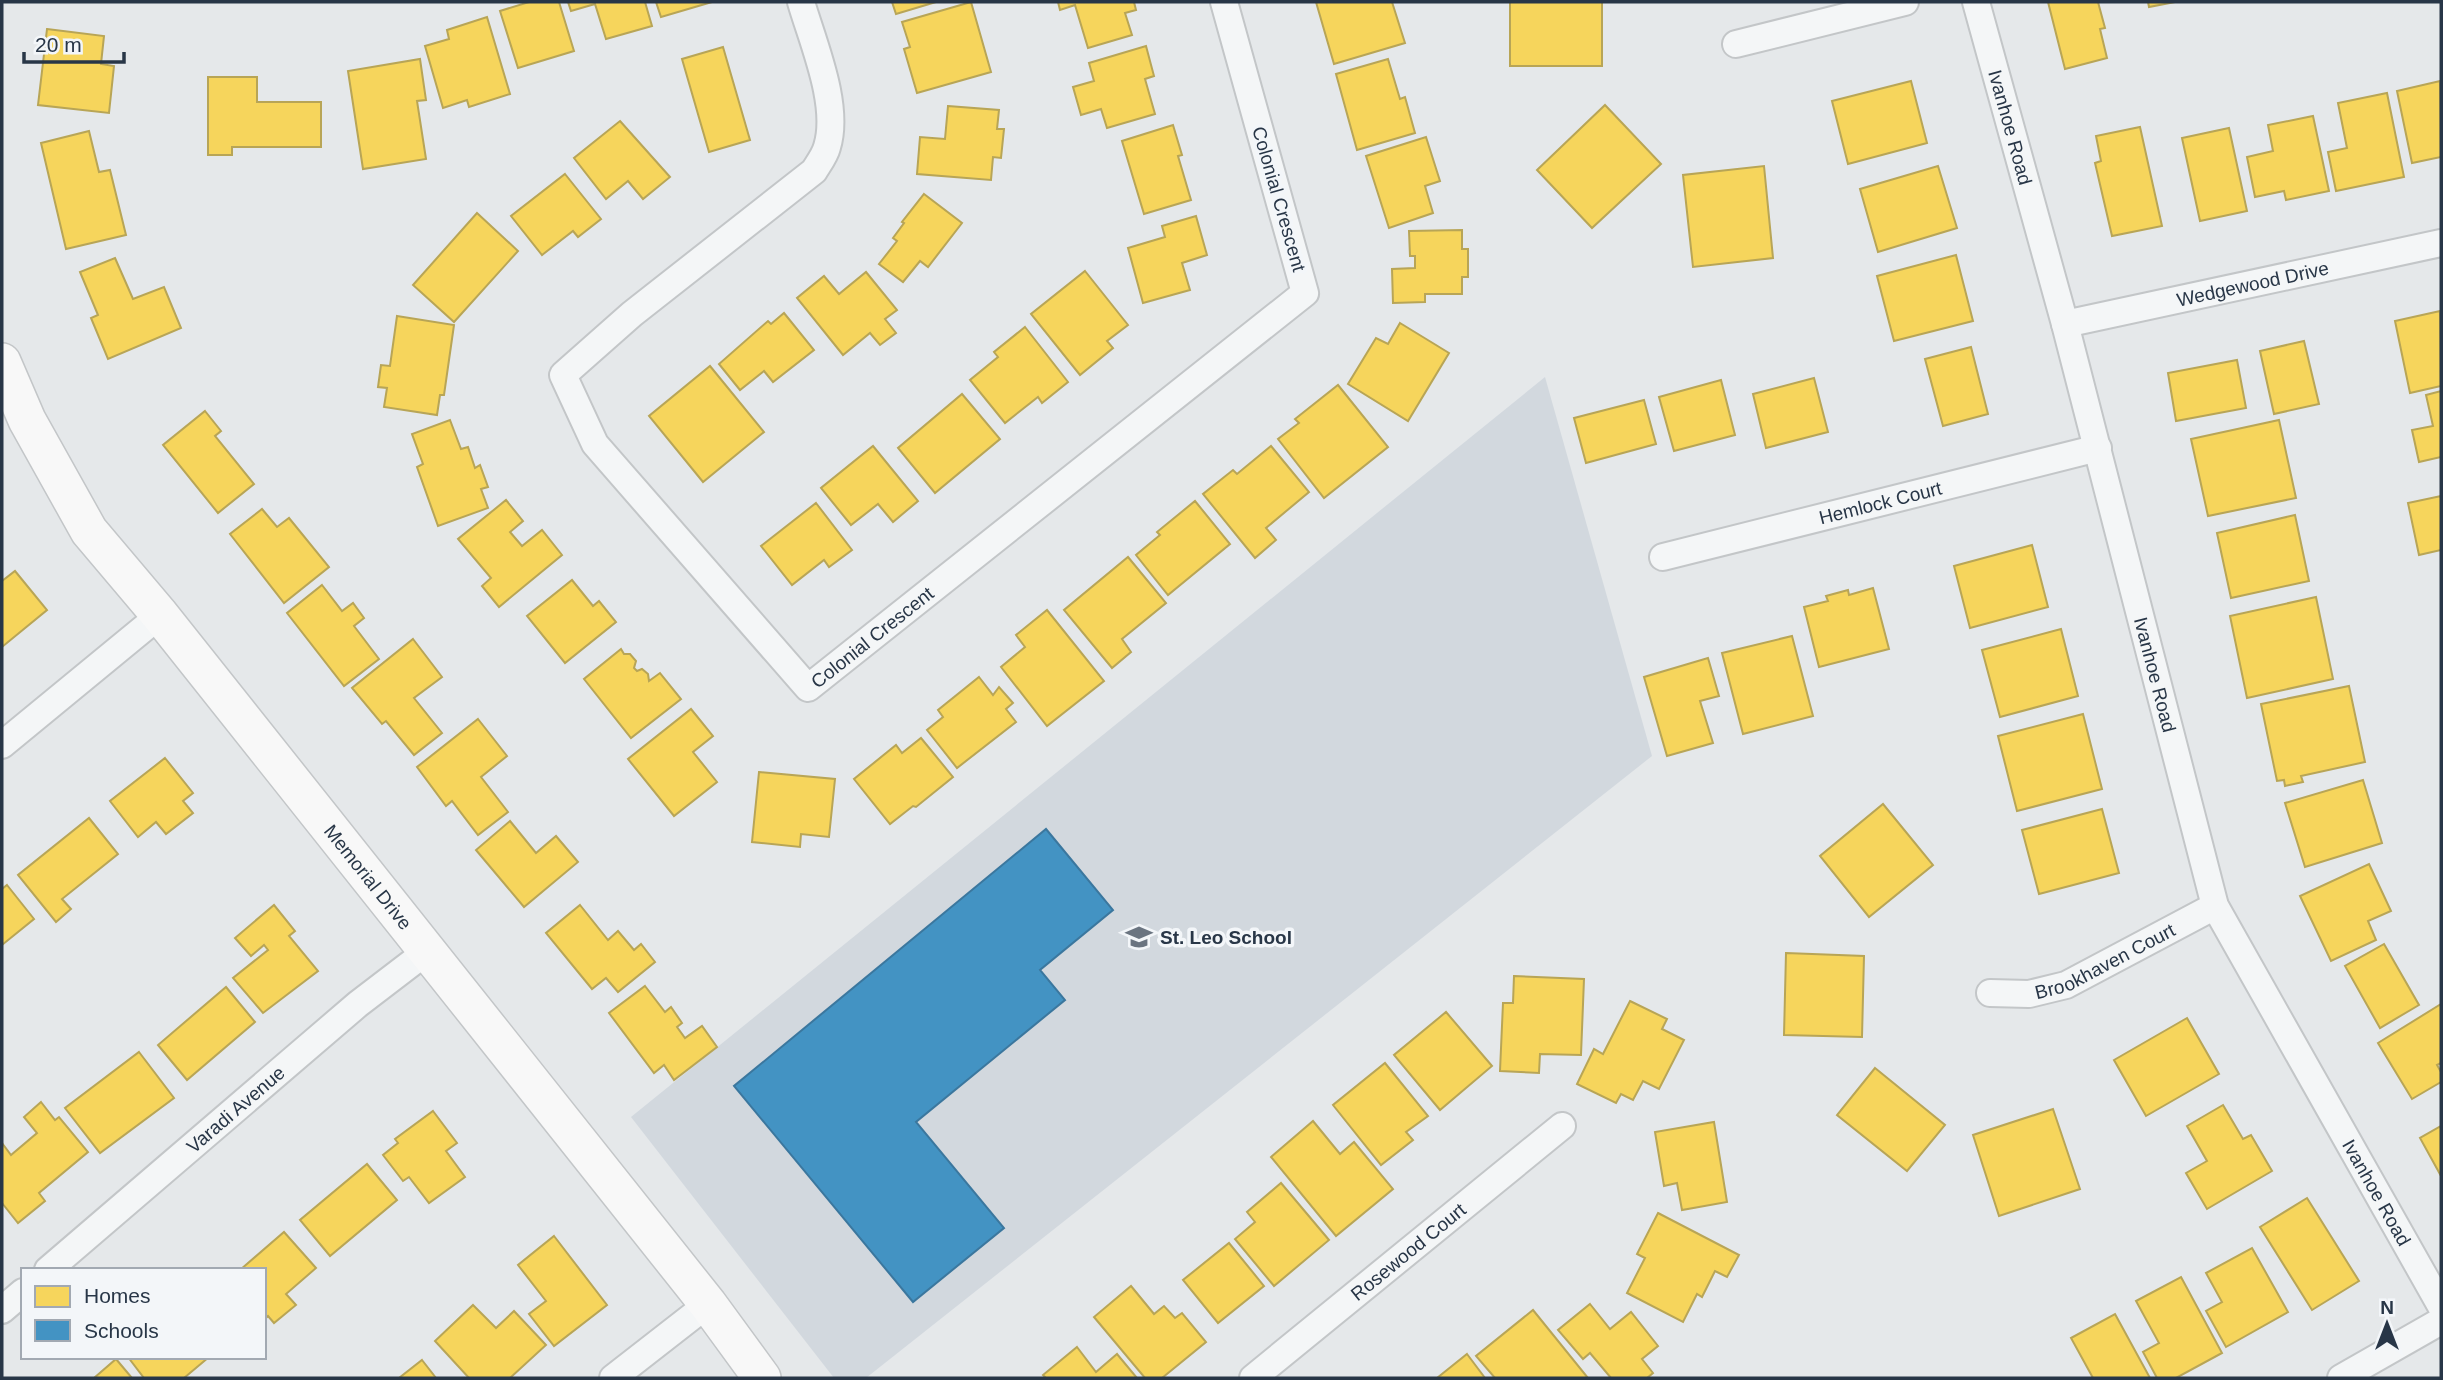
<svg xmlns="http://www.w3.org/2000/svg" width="2443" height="1380" font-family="Arial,sans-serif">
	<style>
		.built { fill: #d2d8de }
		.homes { fill: #f6d55c; stroke: #b8a556; stroke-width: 2 }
		.schools { fill: #4393c3; stroke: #3b779e; stroke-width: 2 }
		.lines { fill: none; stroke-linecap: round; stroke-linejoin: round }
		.street-casing { stroke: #c3c6c8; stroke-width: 30 }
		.secondary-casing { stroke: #c3c6c8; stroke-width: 40 }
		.street { stroke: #f4f6f7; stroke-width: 26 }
		.secondary { stroke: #f8f8f8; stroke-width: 37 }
		.labels { text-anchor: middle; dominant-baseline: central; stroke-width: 7; stroke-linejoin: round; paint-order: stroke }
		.street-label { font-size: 19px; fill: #283647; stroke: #f3f6f9 }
		.poi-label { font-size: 19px; font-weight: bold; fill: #283647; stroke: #f3f6f9; text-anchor: start }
	</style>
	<rect width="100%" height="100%" fill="#e5e8ea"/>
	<path class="built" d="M1545,377l107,379 -786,622h-32l-203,-261z"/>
	<g class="homes">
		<path d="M529,2h30l15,49 -56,17 -18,-57z"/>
		<path d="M568,2h77l7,24 -46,13 -11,-35 -24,7z"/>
		<path d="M656,2h56l-51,15z"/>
		<path d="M892,2h44l-40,12z"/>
		<path d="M971,2l20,70 -74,21 -13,-44 6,-2 -8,-25z"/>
		<path d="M1058,2h76l2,8 -11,3 7,22 -44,13 -13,-43 -15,5z"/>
		<path d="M1316,2h76l13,41 -71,21z"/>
		<rect x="1510" y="2" width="92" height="64"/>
		<path d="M2048,2h50l7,26 -5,1 7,29 -42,11z"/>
		<path d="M2148,2h27l-26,5z"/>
		<path d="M487,17l23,77 -41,13 -2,-7 -24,8 -18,-62 24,-7 -2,-9z"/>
		<path d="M47,29l57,7 -3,28 13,2 -5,47 -71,-8z"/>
		<path d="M1146,46l8,30 -9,3 10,35 -48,14 -6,-19 -20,6 -8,-28 21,-6 -5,-18z"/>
		<path d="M723,47l27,93 -41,12 -27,-93z"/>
		<path d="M420,59l6,41 -9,1 9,58 -63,10 -15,-98z"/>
		<path d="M1388,59l12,40 5,-2 10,36 -58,17 -21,-76z"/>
		<path d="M208,77h49v25h64v45h-89v8h-24z"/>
		<path d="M1911,81l16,62 -79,21 -16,-63z"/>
		<path d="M2440,81l1,76 -29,6 -15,-72z"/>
		<path d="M2387,93l17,84 -68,14 -8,-39 19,-4 -9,-45z"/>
		<path d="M1605,105l56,59 -69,64 -55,-58z"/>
		<path d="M948,106l51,4 -2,19h7l-3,29 -8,-1 -2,23 -74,-6 3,-37 25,2z"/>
		<path d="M2313,116l16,75 -43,9 -2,-9 -29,6 -8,-40 26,-6 -5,-26z"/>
		<path d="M620,121l50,56 -27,22 -15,-18 -22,18 -32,-41z"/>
		<path d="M1173,125l9,30 -4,1 13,44 -47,14 -22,-73z"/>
		<path d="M2140,127l22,99 -50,10 -17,-73 6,-2 -5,-25z"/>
		<path d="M2229,128l18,83 -47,10 -18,-83z"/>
		<path d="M89,131l10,41 11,-2 16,65 -60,14 -25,-106z"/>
		<path d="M1426,137l14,44 -15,5 8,27 -44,15 -23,-72z"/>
		<path d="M1764,166l9,92 -80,9 -10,-92z"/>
		<path d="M1938,166l19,62 -79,24 -18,-63z"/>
		<path d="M565,174l36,45 -23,18 -5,-6 -31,24 -31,-39z"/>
		<path d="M924,194l38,29 -34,44 -8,-6 -17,21 -24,-18 18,-23 -4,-3 11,-15 -2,-1z"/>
		<path d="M477,213l41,38 -64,71 -41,-37z"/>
		<path d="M1196,216l11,39 -25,8 8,27 -47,13 -15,-55 37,-11 -3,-11z"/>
		<path d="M1462,230v19h6v28h-6v17h-37v8l-32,1 -1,-34 23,-1v-12h-5l-1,-25z"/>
		<path d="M1956,255l17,66 -79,20 -17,-65z"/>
		<path d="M115,258l18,41 31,-12 17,41 -73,31 -17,-41 7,-3 -18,-43z"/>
		<path d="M1085,271l43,54 -21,16 6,7 -33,27 -49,-61z"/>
		<path d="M866,272l31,38 -12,9 11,14 -16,12 -10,-12 -27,22 -46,-57 27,-22 15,18z"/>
		<path d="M2440,311l1,75 -31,7 -15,-72z"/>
		<path d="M784,313l30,37 -41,32 -9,-11 -24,19 -21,-26 49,-43 3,3z"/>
		<path d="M397,316l57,9 -10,70h-4l-3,20 -53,-8 3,-19 -9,-1 3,-22 9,1z"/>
		<path d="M1400,323l49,30 -41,68 -60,-37 28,-46 12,6z"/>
		<path d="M1025,327l43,55 -26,21 -4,-6 -33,26 -35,-43 28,-23 -4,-5z"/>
		<path d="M2304,341l15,63 -45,10 -14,-63z"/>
		<path d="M1971,347l17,67 -45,12 -18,-67z"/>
		<path d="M2237,360l9,48 -70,13 -8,-48z"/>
		<path d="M710,366l54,66 -61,50 -54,-66z"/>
		<path d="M1814,378l14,54 -62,16 -13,-54z"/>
		<path d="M1721,380l14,55 -61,16 -15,-54z"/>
		<path d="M1338,385l50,62 -64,51 -46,-59 21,-16 -4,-4z"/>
		<path d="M2441,391v66l-22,5 -7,-32 21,-4 -7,-31z"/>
		<path d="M962,394l38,45 -65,54 -37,-45z"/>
		<path d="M1644,400l12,44 -70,19 -12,-45z"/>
		<path d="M205,411l16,20 -6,5 39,48 -36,29 -55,-68z"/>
		<path d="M450,420l11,29 7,-2 7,21 5,-3 8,22 -7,2 7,19 -50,18 -21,-59 6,-3 -11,-30z"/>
		<path d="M2279,420l17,78 -88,18 -17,-77z"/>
		<path d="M873,446l45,55 -25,21 -15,-18 -27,21 -30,-37z"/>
		<path d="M1271,446l38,46 -43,36 10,12 -21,18 -52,-64 30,-24 4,4z"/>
		<path d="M2441,496v54l-22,5 -11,-52z"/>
		<path d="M506,500l17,21 -13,11 12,14 20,-16 20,25 -63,52 -17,-21 9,-8 -33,-39z"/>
		<path d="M1195,501l35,43 -62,51 -32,-40 24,-20 -3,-3z"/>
		<path d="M816,503l36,47 -23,17 -5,-7 -32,25 -31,-39z"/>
		<path d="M262,509l15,18 12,-9 40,49 -45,36 -54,-69z"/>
		<path d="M2295,515l14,66 -78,17 -14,-65z"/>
		<path d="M2032,545l16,62 -78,21 -16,-62z"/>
		<path d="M1128,557l38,46 -44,36 9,13 -19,16 -48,-58z"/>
		<path d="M15,571l32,39 -45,37v-66z"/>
		<path d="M572,580l21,26 6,-5 17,21 -51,41 -38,-47z"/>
		<path d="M322,585l20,26 11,-8 11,15 -10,8 25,33 -35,27 -57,-73z"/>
		<path d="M1873,588l16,61 -70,18 -15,-60 24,-6 -2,-5 22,-6 1,5z"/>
		<path d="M2316,597l17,82 -86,19 -17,-82z"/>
		<path d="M1047,610l57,71 -57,45 -46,-59 24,-20 -9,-12z"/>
		<path d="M2061,629l17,67 -78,21 -18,-67z"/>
		<path d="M1792,636l21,80 -70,18 -21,-81z"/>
		<path d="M413,639l29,38 -28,21 28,35 -28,22 -28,-34 -4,3 -30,-36z"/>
		<path d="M621,649l3,5h6l6,7 -2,7 3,3 5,-2 6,5 1,7 11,-8 21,26 -50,39 -47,-59z"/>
		<path d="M1708,658l11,38 -19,5 13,42 -46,13 -23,-79z"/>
		<path d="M979,677l14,18 6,-8 14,16 -7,6 10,13 -59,46 -30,-38 16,-13 -5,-7z"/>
		<path d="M2349,686l16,76 -64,14 2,6 -18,4 -1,-6 -7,1 -16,-77z"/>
		<path d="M691,709l22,27 -20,16 24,30 -43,34 -46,-57z"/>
		<path d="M2083,714l19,75 -85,22 -19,-75z"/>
		<path d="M478,719l29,37 -26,21 27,35 -30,23 -26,-34 -6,5 -29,-39z"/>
		<path d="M921,738l32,39 -37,30 -3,-1 -23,18 -36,-45 42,-34 6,8z"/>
		<path d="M165,758l28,35 -10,8 10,12 -27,21 -10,-12 -18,15 -28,-36z"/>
		<path d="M759,772l76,7 -6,58 -28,-3 -1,13 -48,-5z"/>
		<path d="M2363,780l19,63 -77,24 -20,-64z"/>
		<path d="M1883,804l50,61 -64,52 -49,-61z"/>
		<path d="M2102,809l17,64 -80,21 -17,-64z"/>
		<path d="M89,818l29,36 -56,45 9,10 -15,13 -38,-47z"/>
		<path d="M510,821l26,32 20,-17 22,26 -54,45 -48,-57z"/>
		<path d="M2369,864l22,47 -23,10 8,19 -45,21 -31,-65z"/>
		<path d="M7,885l27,34 -32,26v-56z"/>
		<path d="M274,905l21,26 -6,5 29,35 -55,42 -30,-35 35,-28 -4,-5 -13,11 -16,-18z"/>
		<path d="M580,905l28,35 10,-9 16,19 7,-6 14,18 -37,30 -12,-14 -14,11 -46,-56z"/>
		<path d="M2384,944l35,61 -39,23 -35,-62z"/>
		<path d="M1786,953l78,3 -2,81 -78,-2z"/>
		<path d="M1514,976l70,3 -3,76 -41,-1 -1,19 -39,-2 3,-68h10z"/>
		<path d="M645,986l20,26 6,-5 11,16 -5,4 8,11 17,-12 15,21 -43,33 -10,-15 -10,8 -45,-60z"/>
		<path d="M226,987l29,35 -68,58 -29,-35z"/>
		<path d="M1630,1001l37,18 -5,10 22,11 -25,49 -16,-8 -10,19 -12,-6 -5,9 -39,-19 17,-35 9,5z"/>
		<path d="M2441,1004v59l-4,2 4,7v10l-29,17 -34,-56z"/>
		<path d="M1446,1012l46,54 -52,44 -46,-55z"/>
		<path d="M2187,1018l32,56 -73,42 -32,-56z"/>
		<path d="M139,1052l35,46 -74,55 -35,-45z"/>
		<path d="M1385,1063l43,53 -22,16 7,8 -32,25 -48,-60z"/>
		<path d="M1875,1068l70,57 -38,46 -70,-56z"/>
		<path d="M41,1102l14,18 4,-3 29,35 -49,41 6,8 -27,22 -16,-20v-60l9,12 26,-22 -13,-16z"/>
		<path d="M2223,1105l20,34 8,-4 21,36 -65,38 -21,-36 21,-12 -20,-35z"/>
		<path d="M2053,1109l27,80 -81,27 -26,-81z"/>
		<path d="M433,1111l24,32 -11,8 19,26 -36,26 -20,-26 -6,4 -20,-26 15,-12 -3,-4z"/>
		<path d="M1313,1121l27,33 14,-12 39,47 -57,47 -65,-79z"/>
		<path d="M1714,1122l13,80 -45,8 -5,-27 -13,3 -9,-54z"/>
		<path d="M2441,1126v50l-21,-38z"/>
		<path d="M367,1164l30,36 -67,56 -30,-36z"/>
		<path d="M1281,1183l48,57 -55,46 -39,-47 20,-17 -8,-10z"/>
		<path d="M2307,1198l52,83 -47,29 -52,-83z"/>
		<path d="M1658,1213l81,42 -12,22 -12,-6 -13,26 -5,-3 -14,28 -56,-29 18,-35 -8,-4z"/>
		<path d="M284,1232l32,36 -30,26 10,11 -22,18 -6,-7 -4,4v-50h-24z"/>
		<path d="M554,1236l53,69 -53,41 -25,-32 17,-13 -28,-36z"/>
		<path d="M1229,1243l35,43 -46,37 -35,-43z"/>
		<path d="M2252,1248l36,64 -62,35 -20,-36 16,-9 -16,-29z"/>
		<path d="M2181,1277l41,76 -46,25h-19l-14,-26 16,-9 -23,-42z"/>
		<path d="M1131,1286l23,28 10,-8 11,12 7,-5 24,29 -44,36h-17l-51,-61z"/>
		<path d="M1590,1304l20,25 21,-17 27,34 -16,13 11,14 -6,5h-36l-21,-25 -7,6 -25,-29z"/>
		<path d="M473,1305l23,23 18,-17 32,34 -36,33h-41l-34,-37z"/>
		<path d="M1533,1310l55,68h-93l-19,-22z"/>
		<path d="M2115,1314l35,64h-57l-22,-40z"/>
		<path d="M1077,1347l19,25 21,-18 20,24h-91l-3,-3z"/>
		<path d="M1467,1354l18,24h-48z"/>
		<path d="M128,1357h81l-25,21h-40z"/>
		<path d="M116,1359l16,19h-38z"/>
		<path d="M422,1360l14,18h-37z"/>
	</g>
	<path class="schools" d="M1046,829l67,81 -73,60 25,30 -149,122 88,106 -91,74 -179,-216z"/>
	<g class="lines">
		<g class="street-casing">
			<g id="street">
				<path id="s1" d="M801,2c12,41 39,103 26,145 -2,8 -8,16 -13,24l-182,143 -69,61 32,69 213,244 497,-395 -81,-291"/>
				<path id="s2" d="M1976,2l89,322 150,582 226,400"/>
				<path d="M1736,44l169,-42"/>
				<path id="s3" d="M2065,324l376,-81"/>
				<path id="s4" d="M1663,557l435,-109"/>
				<path d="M2,745l158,-130"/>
				<path id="s5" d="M1990,993l39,1 37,-9 149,-79"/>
				<path id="s6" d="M48,1270l310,-266 68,-52"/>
				<path d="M2,1310l21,-18"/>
				<path d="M613,1378l95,-74"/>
				<path id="s7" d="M1253,1378l309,-252"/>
				<path d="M2341,1378l100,-57"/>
			</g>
		</g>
		<g class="secondary-casing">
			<g id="secondary">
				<path id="s8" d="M2,362l25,58 62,111 71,84 548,689 54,74"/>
			</g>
		</g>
		<use href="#street" class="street"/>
		<use href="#secondary" class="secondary"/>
	</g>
	<defs>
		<g id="school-bare" transform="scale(2.1)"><path d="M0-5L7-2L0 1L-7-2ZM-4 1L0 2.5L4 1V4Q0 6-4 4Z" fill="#6a7480" stroke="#f3f6f9" stroke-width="2.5" paint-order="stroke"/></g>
	</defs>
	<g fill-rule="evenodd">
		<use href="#school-bare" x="1139" y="937"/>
	</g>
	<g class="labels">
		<g class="street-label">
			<text stroke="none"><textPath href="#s2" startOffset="130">Ivanhoe Road</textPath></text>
			<text transform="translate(1279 199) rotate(74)">Colonial Crescent</text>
			<text stroke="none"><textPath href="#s3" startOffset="192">Wedgewood Drive</textPath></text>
			<text stroke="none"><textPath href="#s4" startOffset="224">Hemlock Court</textPath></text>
			<text stroke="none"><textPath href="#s1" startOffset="982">Colonial Crescent</textPath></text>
			<text stroke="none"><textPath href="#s2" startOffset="696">Ivanhoe Road</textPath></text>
			<text stroke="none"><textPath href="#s8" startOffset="635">Memorial Drive</textPath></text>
			<text stroke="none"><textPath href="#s5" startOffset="122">Brookhaven Court</textPath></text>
			<text stroke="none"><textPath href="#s6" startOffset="247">Varadi Avenue</textPath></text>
			<text stroke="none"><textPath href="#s2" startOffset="1264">Ivanhoe Road</textPath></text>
			<text stroke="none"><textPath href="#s7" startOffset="200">Rosewood Court</textPath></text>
		</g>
		<g class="poi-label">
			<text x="1160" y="937">St. Leo School</text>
		</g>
	</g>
	<rect width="2443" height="1380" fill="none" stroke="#283647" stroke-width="7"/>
	<rect x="21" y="1268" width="245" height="91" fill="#f3f6f9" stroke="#a2a9b2" stroke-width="2"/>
	<rect x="35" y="1286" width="35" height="21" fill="#f6d55c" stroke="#a2a9b2" stroke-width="2"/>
	<text x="84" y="1303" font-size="21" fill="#283647">Homes</text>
	<rect x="35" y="1320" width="35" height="21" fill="#4393c3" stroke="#a2a9b2" stroke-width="2"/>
	<text x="84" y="1338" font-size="21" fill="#283647">Schools</text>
	<g transform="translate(2387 1324)" stroke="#f3f6f9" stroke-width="5" paint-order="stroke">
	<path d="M0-5L12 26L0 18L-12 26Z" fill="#283647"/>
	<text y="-10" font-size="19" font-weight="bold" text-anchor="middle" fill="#283647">N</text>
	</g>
	<path d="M24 52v10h100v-10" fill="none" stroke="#283647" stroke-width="3.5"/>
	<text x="35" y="52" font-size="21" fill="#283647" stroke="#f3f6f9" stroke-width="5" paint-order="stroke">20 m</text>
</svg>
